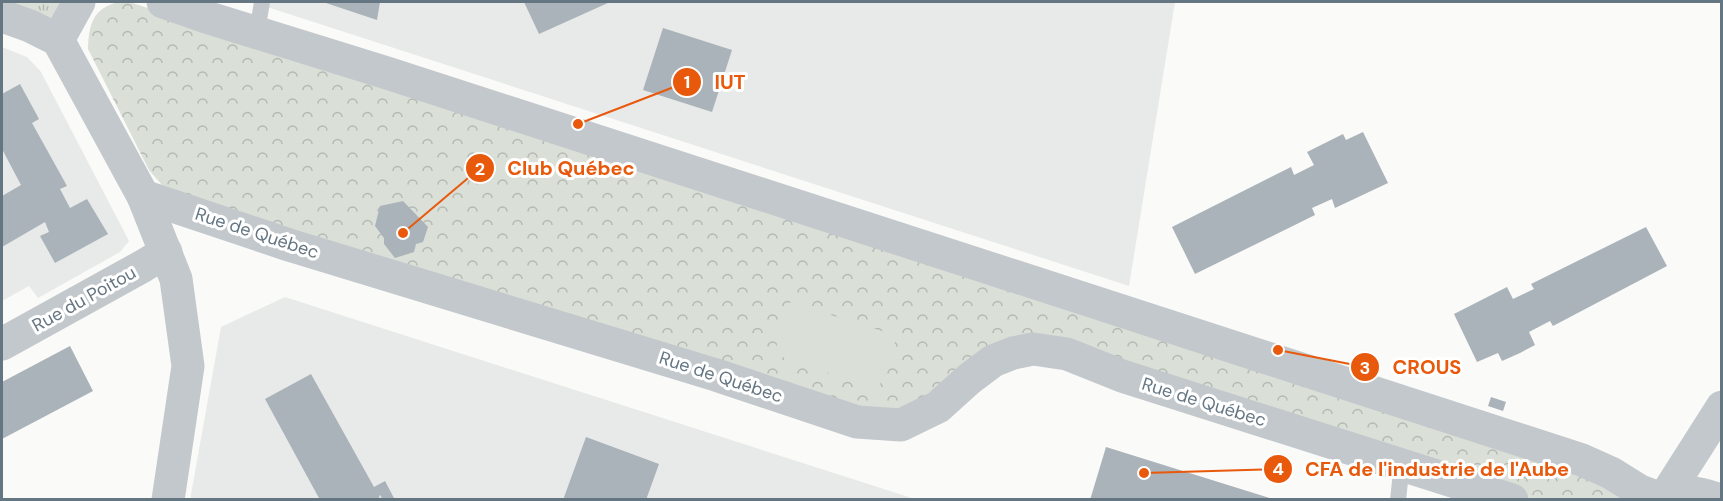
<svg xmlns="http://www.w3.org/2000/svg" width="1723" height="501" font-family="'DM Sans',sans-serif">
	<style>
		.built { fill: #e8e9e9 }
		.grass { fill: url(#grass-tufts) }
		.park { fill: url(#park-crowns) }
		.garden { fill: #dadfd7 }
		.building { fill: #aab3b9 }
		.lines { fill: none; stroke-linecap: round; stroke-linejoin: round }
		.service { stroke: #c3c8cc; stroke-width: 16 }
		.minor { stroke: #c3c8cc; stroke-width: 33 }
		.labels { text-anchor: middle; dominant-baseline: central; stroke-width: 6; stroke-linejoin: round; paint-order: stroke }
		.street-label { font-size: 18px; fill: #657683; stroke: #fff }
		.leader { fill: none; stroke: #e8590c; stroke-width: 2 }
		.callout-dot { fill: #e8590c; stroke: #fff; stroke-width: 2 }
		.mark-label { font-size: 18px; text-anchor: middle; font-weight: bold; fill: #fff }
		.callout-label { font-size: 20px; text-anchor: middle; font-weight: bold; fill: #e8590c; stroke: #fff; stroke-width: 6; stroke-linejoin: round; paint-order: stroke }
	</style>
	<defs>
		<pattern id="grass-tufts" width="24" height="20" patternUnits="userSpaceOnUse" patternTransform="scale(1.5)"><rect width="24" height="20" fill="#dadfd7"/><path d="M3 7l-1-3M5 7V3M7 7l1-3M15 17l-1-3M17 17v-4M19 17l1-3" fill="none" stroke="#b4b9b4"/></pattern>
		<pattern id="park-crowns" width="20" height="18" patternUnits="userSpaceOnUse" patternTransform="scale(1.5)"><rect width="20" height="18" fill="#dadfd7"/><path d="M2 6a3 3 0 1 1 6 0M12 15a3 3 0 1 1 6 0" fill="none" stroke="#b4b9b4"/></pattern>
	</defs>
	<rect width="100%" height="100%" fill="#fafaf8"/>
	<g class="built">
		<path d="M252,2h923l-46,284z"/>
		<path d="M2,47l25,10 14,15 88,169 -9,11 -82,46 -9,-12 -27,15z"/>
		<path d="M285,297l630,202 -725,1 31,-173z"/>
	</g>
	<path class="grass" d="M2,2h64l-8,14 -9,3z"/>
	<path class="park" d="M118,2h11l1089,347 361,119 48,31h-94l-467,-155 -140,60 -43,13 -702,-221 -19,-11 -13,-15 -61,-121c1,-24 4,-40 30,-47z"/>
	<path class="garden" d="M790,302l107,34 -19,54 -104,-36z"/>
	<g class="building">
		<path d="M323,2h57l-3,18z"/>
		<path d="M524,2h86l-71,32z"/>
		<path d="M663,28l69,22 -20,62 -69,-22z"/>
		<path d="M20,84l19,35 -7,4 35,63 -7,3 10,19 17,-9 21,35 -53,29 -15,-27 9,-4 -4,-10 -43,25v-51l19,-11 -19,-36v-55z"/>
		<path d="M1363,132l25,51 -53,25 -3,-9 -20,9 3,7 -120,59 -23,-47 119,-60 3,8 20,-10 -7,-13 36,-18 3,6z"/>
		<path d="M403,201l25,26 -5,15 -7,2 -2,8 -19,6 -11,-14v-6l-9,-12 5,-20z"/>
		<path d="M1646,227l21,39 -114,60 -3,-5 -21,11 6,13 -15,8 -18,8 -4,-8 -21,9 -23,-48 53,-27 6,12 21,-10 -3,-5z"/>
		<path d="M70,346l23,45 -91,48v-57z"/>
		<path d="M311,374l63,113 11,-6 10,19h-12l-3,-5 -1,1 1,4h-60l-55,-101z"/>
		<path d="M1491,397l15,5 -3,9 -15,-5z"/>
		<path d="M586,437l73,27 -13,36h-83z"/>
		<path d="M1106,447l167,52v1h-183z"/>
	</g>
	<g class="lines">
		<g class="service">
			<path d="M257,32l5,-30"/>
			<path d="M1398,500l4,-37"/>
		</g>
		<g class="minor">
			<path d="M163,2l43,15 181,56 1195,387 29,13 29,18 19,7"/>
			<path d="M2,16l28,10 28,14 85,156 146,49 427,130 141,47 44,3 37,-18 31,-28 24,-18 20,-8 20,-4 34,5 55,22 390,124"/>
			<path d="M58,40l21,-38"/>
			<path d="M143,196l33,83 12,87 -20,134"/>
			<path d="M2,344l141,-78 23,-14"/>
			<path d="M1666,495l56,-88"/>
			<path d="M1656,500c21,-12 43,-8 64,0"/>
		</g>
	</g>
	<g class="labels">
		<g class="street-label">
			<text transform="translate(257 233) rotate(18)">Rue de Québec</text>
			<text transform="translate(84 299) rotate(-29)">Rue du Poitou</text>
			<text transform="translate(721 377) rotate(18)">Rue de Québec</text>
			<text transform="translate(1204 402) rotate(17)">Rue de Québec</text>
		</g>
	</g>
	<path class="leader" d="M578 124L687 82M403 233L480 168M1278 350L1365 367M1144 473L1278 469"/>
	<g class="callout-dot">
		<circle cx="578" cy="124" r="6"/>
		<circle cx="403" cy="233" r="6"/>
		<circle cx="1278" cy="350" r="6"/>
		<circle cx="1144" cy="473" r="6"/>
		<circle cx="687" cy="82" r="15"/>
		<circle cx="480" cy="168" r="15"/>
		<circle cx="1365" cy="367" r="15"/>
		<circle cx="1278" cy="469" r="15"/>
	</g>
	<g class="mark-label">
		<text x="687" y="88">1</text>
		<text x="480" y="175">2</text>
		<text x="1365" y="374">3</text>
		<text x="1278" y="475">4</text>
	</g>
	<g class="callout-label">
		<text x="730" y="89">IUT</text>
		<text x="571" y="175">Club Québec</text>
		<text x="1427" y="374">CROUS</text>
		<text x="1437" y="476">CFA de l'industrie de l'Aube</text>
	</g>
	<rect width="1723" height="501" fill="none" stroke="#657683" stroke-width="6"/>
</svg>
